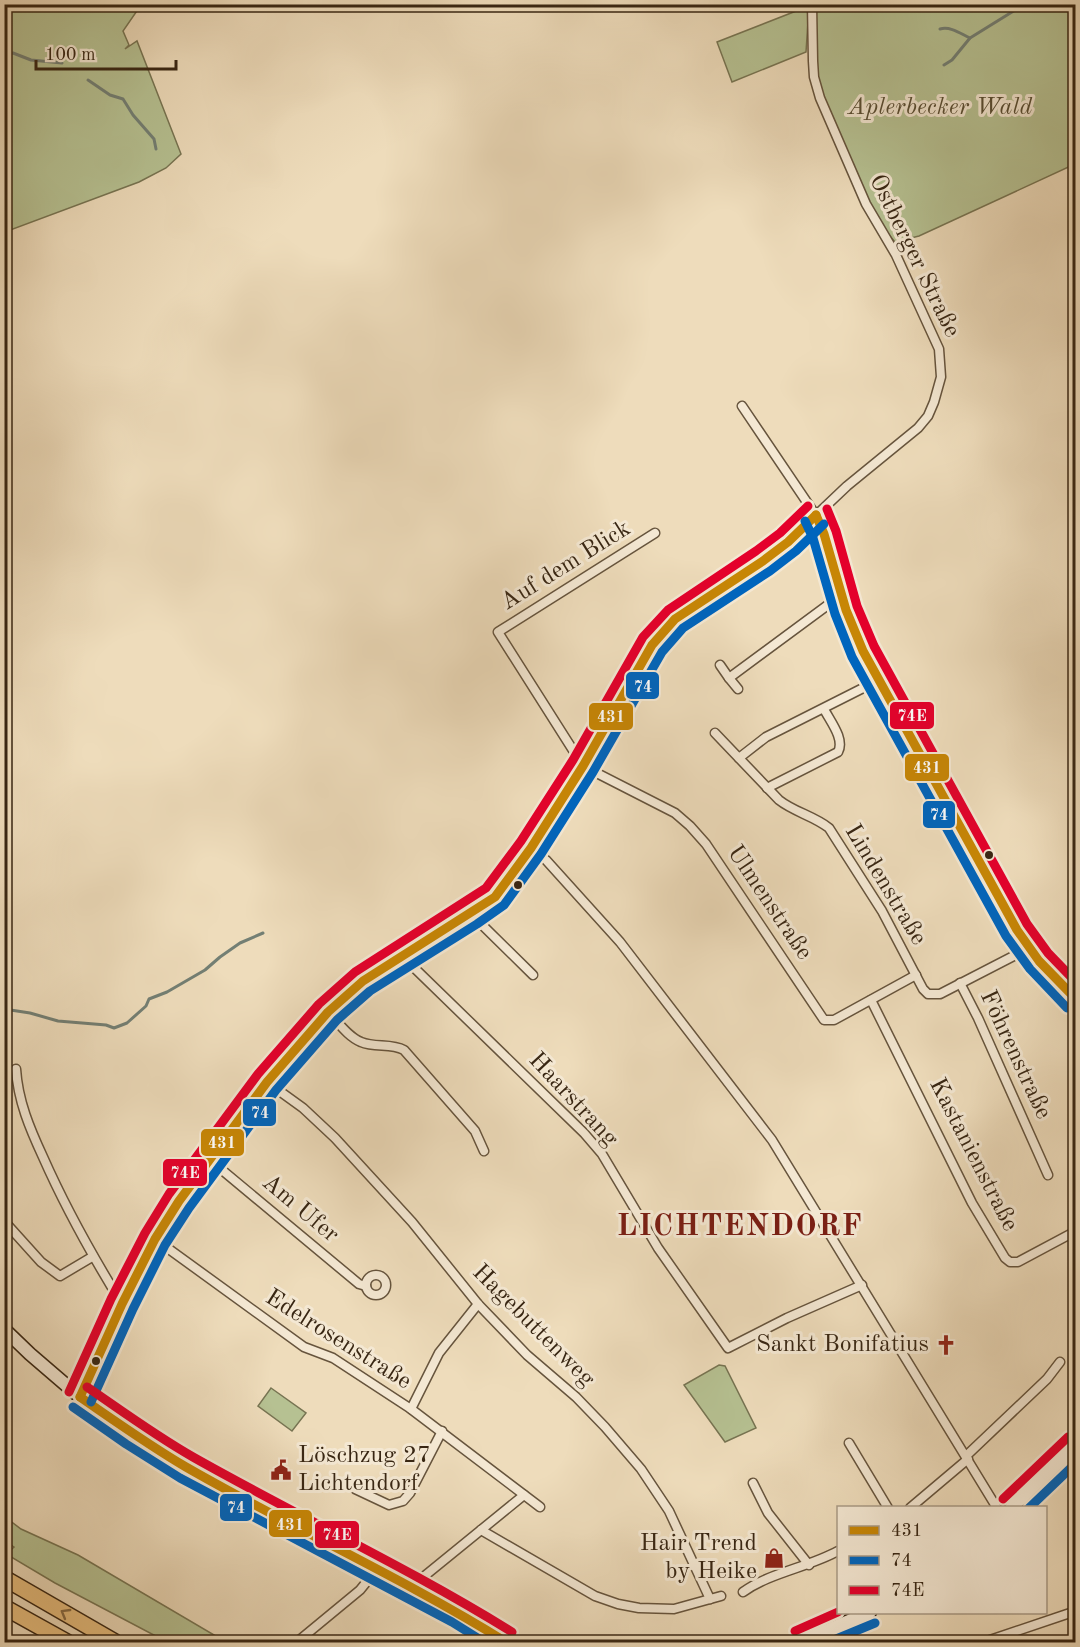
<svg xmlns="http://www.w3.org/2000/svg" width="1080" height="1647" font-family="'Old Standard TT',serif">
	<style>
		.green { fill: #b6c192; stroke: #777452; stroke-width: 1.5 }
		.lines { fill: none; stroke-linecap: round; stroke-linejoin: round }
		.stream { stroke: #737f74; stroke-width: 3 }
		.street-casing { stroke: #66543d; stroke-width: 11 }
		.secondary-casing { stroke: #382613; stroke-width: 15 }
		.highway-casing { stroke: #382613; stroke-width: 18 }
		.street { stroke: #f4e8d3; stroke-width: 8 }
		.secondary { stroke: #f4e8d3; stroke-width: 12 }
		.highway { stroke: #e7be7e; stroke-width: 15 }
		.bus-1-casing { stroke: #f4e8d3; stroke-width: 14 }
		.bus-2-casing { stroke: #f4e8d3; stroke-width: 14 }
		.bus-3-casing { stroke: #f4e8d3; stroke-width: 14 }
		.bus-1 { stroke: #c78605; stroke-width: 9 }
		.bus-2 { stroke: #0065bd; stroke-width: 9 }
		.bus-3 { stroke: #e4002b; stroke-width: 9 }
		.oneway { stroke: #876a43 }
		.bus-dot { fill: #382613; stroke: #f4e8d3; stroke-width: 2 }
		.labels { text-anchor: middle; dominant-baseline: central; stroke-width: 6; stroke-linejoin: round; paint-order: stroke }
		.park-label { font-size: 24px; font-style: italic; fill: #584d33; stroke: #f4e8d3 }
		.street-label { font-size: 24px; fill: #382613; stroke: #f4e8d3 }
		.poi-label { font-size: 24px; fill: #382613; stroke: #f4e8d3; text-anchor: end }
		.district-label { font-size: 30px; font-weight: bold; letter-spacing: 1.5px; fill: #7a1f14; stroke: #f4e8d3 }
		.line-badge { stroke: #f4e8d3; stroke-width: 2 }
		.badge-label { font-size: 16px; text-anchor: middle; font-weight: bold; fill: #fff }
	</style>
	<rect width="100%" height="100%" fill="#eedcbb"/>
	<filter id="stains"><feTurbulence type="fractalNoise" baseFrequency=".00333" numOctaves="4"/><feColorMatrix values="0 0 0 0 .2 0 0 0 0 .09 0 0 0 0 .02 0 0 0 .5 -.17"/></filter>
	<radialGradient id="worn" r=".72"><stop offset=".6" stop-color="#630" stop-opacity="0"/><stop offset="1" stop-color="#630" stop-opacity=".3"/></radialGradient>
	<g class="green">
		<path d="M5,4l136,1 -18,26 6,14 -4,4 12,-8 44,113 -15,14 -27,14 -134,50z"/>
		<path d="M814,5h261v159l-156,72 -24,6 -18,-21 -26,-55 -35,-89z"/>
		<path d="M809,6l-3,46 -74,30 -15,-40z"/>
		<path d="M719,1365l6,1 31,62 -31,14 -41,-57z"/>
		<path d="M271,1388l35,25 -14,18 -34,-25z"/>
		<path d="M5,1517l16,12 57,26 148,87h-59l-112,-59 -49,-29 8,-7 -9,-6z"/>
	</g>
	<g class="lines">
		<g class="stream">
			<path d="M940,29c11,-3 21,5 30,9"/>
			<path d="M4,55l9,-2 18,7 31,3"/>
			<path d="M944,65l8,-5 18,-22 55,-34"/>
			<path d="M88,80l22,15 13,4 10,16 21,24 2,10"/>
			<path d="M4,1009l26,4 28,8 48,4 8,3 13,-5 19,-17 3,-7 18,-7 38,-22 15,-13 20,-14 23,-10"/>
		</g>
		<g class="street-casing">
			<g id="street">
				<path d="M742,406l79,117 19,73 11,30 166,304 22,31 37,39"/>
				<path d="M655,533l-157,99 85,134 92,47 15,13 16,18 118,176h10l82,-45"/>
				<path d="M720,665l9,13"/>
				<path d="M738,689l-9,-11 111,-82"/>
				<path d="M715,733l64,67c15,12 35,16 50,28l53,83 41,78 5,5h12l89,-46"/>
				<path d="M739,758l27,-21 113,-57"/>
				<path d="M767,788l71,-36c7,-13 -8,-31 -14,-43"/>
				<path d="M531,848l15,12 74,82 152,198 225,368"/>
				<path d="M471,914l62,61"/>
				<path d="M402,956l182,177 18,21 56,94 70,100 59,-30 75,-33"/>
				<path d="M960,983l18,35 70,157"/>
				<path d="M871,1000l101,203 33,55 5,4h8l58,-31"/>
				<path d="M328,1012c10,10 20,25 33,30 14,6 30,1 43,8l71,81 9,20"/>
				<path d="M16,1069c2,32 14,60 27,88 23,52 50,100 79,147"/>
				<path d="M267,1082l36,26 32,30 77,84 66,82 49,51 49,42 29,30 36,42 28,42 41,88"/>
				<path d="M210,1160l149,124 7,2"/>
				<path d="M4,1221l37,41 19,14 32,-19"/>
				<path d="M155,1239l149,108 29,11 78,51 129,98"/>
				<circle cx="376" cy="1285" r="10"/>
				<path d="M80,1397l42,-93 33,-65 24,-38 88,-119 61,-70 35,-31 108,-67 24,-17 36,-49 52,-82 69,-121 23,-26 88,-58 25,-19 59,-56 71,-58 10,-12 6,-14 7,-25 -2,-28 -43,-94 -30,-51 -46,-106 -6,-21 -1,-16 -1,-57"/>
				<path d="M411,1409l28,-56 39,-49"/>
				<path d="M849,1443l39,65"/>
				<path d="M966,1456l81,-77 13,-17"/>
				<path d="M753,1483l15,30 41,52"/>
				<path d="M355,1489l34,16 14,-4 7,-8 32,-62"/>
				<path d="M910,1508l58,-49"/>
				<path d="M481,1530l114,66 23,8 21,4 35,1 47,-13"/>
				<path d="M411,1587l113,-92"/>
				<path d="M743,1592c26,-19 66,-25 95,-41"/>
				<path d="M297,1642l63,-52 17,-21"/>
				<path d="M984,1642l92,-31"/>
			</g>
		</g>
		<g class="secondary-casing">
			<g id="secondary">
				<path d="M4,1329l26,25 50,43 79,55 299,160 48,30"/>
				<path d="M1011,1508l65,-62"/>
				<path d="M800,1642l70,-30"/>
			</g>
		</g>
		<g class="highway-casing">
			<g id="highway">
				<path d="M4,1578l111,64"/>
				<path d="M4,1607l63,35"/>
			</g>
		</g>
		<use href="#street" class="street"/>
		<use href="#secondary" class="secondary"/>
		<use href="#highway" class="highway"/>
		<g class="bus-1-casing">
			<g id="bus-1">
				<path d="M816,515l8,19 22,76 17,41 154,279 22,31 37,38"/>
				<path d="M80,1397l42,-93 33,-65 24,-38 88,-119 61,-70 35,-31 132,-84 36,-49 52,-82 69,-121 23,-26 88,-58 25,-19 28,-27"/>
				<path d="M80,1397c35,24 70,49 106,70 106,61 217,111 320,175"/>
			</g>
		</g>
		<g class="bus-2-casing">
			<g id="bus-2">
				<path d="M805,521l8,17 22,76 17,43 154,279 24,33 37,39"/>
				<path d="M91,1402l42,-93 32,-64 24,-37 87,-118 61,-70 33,-29 107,-67 27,-19 37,-51 52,-82 69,-120 21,-24 87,-57 26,-20 28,-27"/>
				<path d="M73,1407l53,37 54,34 272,144 32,20"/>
				<path d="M1029,1508l47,-45"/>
				<path d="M829,1642l46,-19"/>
			</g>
		</g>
		<g class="bus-3-casing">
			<g id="bus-3">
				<path d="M827,509l9,22 21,75 17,40 153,278 21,29 28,29"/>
				<path d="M87,1387c35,24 69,49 106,70 106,60 216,111 319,175"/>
				<path d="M69,1392l42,-93 34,-66 24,-39 89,-120 61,-70 36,-32 131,-84 35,-47 52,-81 70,-123 25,-27 88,-59 24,-18 28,-27"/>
				<path d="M1003,1499l65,-62"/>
				<path d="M795,1631l43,-19"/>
			</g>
		</g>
		<use href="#bus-1" class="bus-1"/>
		<use href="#bus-2" class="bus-2"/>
		<use href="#bus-3" class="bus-3"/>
	</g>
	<defs><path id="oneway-chevron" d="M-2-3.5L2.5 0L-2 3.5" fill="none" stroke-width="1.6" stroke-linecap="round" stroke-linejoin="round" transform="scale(1.5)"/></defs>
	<use class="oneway" href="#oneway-chevron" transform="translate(65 1613) rotate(-150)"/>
	<defs>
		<g id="church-bare" transform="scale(1.62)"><path d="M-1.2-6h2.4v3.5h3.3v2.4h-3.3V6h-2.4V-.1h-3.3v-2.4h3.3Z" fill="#8f2418" stroke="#f4e8d3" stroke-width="2.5" paint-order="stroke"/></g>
		<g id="civic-bare" transform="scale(1.62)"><path d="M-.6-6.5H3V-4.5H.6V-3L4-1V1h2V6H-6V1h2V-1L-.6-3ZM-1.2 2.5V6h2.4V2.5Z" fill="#8f2418" stroke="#f4e8d3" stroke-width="2.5" paint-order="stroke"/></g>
		<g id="shop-bare" transform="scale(1.62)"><path d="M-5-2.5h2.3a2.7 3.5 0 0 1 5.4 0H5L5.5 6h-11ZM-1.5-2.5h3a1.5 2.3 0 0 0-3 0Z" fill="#8f2418" stroke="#f4e8d3" stroke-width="2.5" paint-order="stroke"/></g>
	</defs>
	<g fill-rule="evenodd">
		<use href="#church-bare" x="946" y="1345"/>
		<use href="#civic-bare" x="281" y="1470"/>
		<use href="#shop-bare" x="774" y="1558"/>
	</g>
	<g class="bus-dot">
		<circle cx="989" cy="855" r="5"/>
		<circle cx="518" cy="885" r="5"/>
		<circle cx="96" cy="1361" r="5"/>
	</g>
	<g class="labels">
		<g class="park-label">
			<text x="940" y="108">Aplerbecker Wald</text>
		</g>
		<g class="street-label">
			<text transform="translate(914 256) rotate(64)">Ostberger Straße</text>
			<text transform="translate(566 566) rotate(-32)">Auf dem Blick</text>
			<text transform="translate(885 885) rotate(59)">Lindenstraße</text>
			<text transform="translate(769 903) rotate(56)">Ulmenstraße</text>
			<text transform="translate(1015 1055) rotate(65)">Föhrenstraße</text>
			<text transform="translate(573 1100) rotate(47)">Haarstrang</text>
			<text transform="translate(973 1155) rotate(63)">Kastanienstraße</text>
			<text transform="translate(300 1209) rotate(40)">Am Ufer</text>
			<text transform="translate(533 1326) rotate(45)">Hagebuttenweg</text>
			<text transform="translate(338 1340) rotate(32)">Edelrosenstraße</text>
		</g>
		<g class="poi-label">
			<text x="929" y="1345">Sankt Bonifatius</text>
			<text x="298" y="1456" text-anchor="start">Löschzug 27<tspan x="298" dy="28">Lichtendorf</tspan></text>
			<text x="757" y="1544">Hair Trend<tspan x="757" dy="28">by Heike</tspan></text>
		</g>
		<g class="district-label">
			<text x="740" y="1227">LICHTENDORF</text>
		</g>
	</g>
	<g class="line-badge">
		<rect x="625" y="671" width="35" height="29" rx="6" fill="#0065bd"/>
		<rect x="889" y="701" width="46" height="29" rx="6" fill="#e4002b"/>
		<rect x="588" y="702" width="46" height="29" rx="6" fill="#c78605"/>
		<rect x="904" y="753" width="46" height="29" rx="6" fill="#c78605"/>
		<rect x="922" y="800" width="34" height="29" rx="6" fill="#0065bd"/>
		<rect x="242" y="1098" width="35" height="29" rx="6" fill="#0065bd"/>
		<rect x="200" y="1128" width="45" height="29" rx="6" fill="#c78605"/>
		<rect x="162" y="1158" width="46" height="29" rx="6" fill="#e4002b"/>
		<rect x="219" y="1493" width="34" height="29" rx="6" fill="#0065bd"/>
		<rect x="268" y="1509" width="45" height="29" rx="6" fill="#c78605"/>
		<rect x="314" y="1520" width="46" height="29" rx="6" fill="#e4002b"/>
	</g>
	<g class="badge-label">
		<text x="643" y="692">74</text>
		<text x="912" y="721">74E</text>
		<text x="611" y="722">431</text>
		<text x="927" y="773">431</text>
		<text x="939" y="820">74</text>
		<text x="260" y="1118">74</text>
		<text x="222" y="1148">431</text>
		<text x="185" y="1178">74E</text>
		<text x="236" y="1513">74</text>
		<text x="290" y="1530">431</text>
		<text x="337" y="1540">74E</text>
	</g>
	<rect width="1080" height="1647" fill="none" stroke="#eedcbb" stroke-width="24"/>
	<rect x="6" y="6" width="1068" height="1635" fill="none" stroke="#382613" stroke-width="3"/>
	<rect x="12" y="12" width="1056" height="1623" fill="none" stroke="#382613" stroke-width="1.5"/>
	<rect x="837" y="1506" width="210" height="108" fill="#f4e8d3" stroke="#a99a86" stroke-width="1.5"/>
	<rect x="849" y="1526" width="30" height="9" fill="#c78605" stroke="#a99a86" stroke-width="1.5"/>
	<text x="891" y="1536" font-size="18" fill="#382613">431</text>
	<rect x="849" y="1556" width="30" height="9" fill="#0065bd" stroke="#a99a86" stroke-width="1.5"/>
	<text x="891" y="1566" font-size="18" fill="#382613">74</text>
	<rect x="849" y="1586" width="30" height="9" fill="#e4002b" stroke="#a99a86" stroke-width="1.5"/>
	<text x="891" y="1596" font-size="18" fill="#382613">74E</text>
	<path d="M36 60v9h140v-9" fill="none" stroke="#382613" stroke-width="3"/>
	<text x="45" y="60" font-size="18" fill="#382613" stroke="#f4e8d3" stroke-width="4.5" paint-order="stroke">100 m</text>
	<rect width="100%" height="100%" filter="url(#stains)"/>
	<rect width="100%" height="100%" fill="url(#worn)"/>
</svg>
